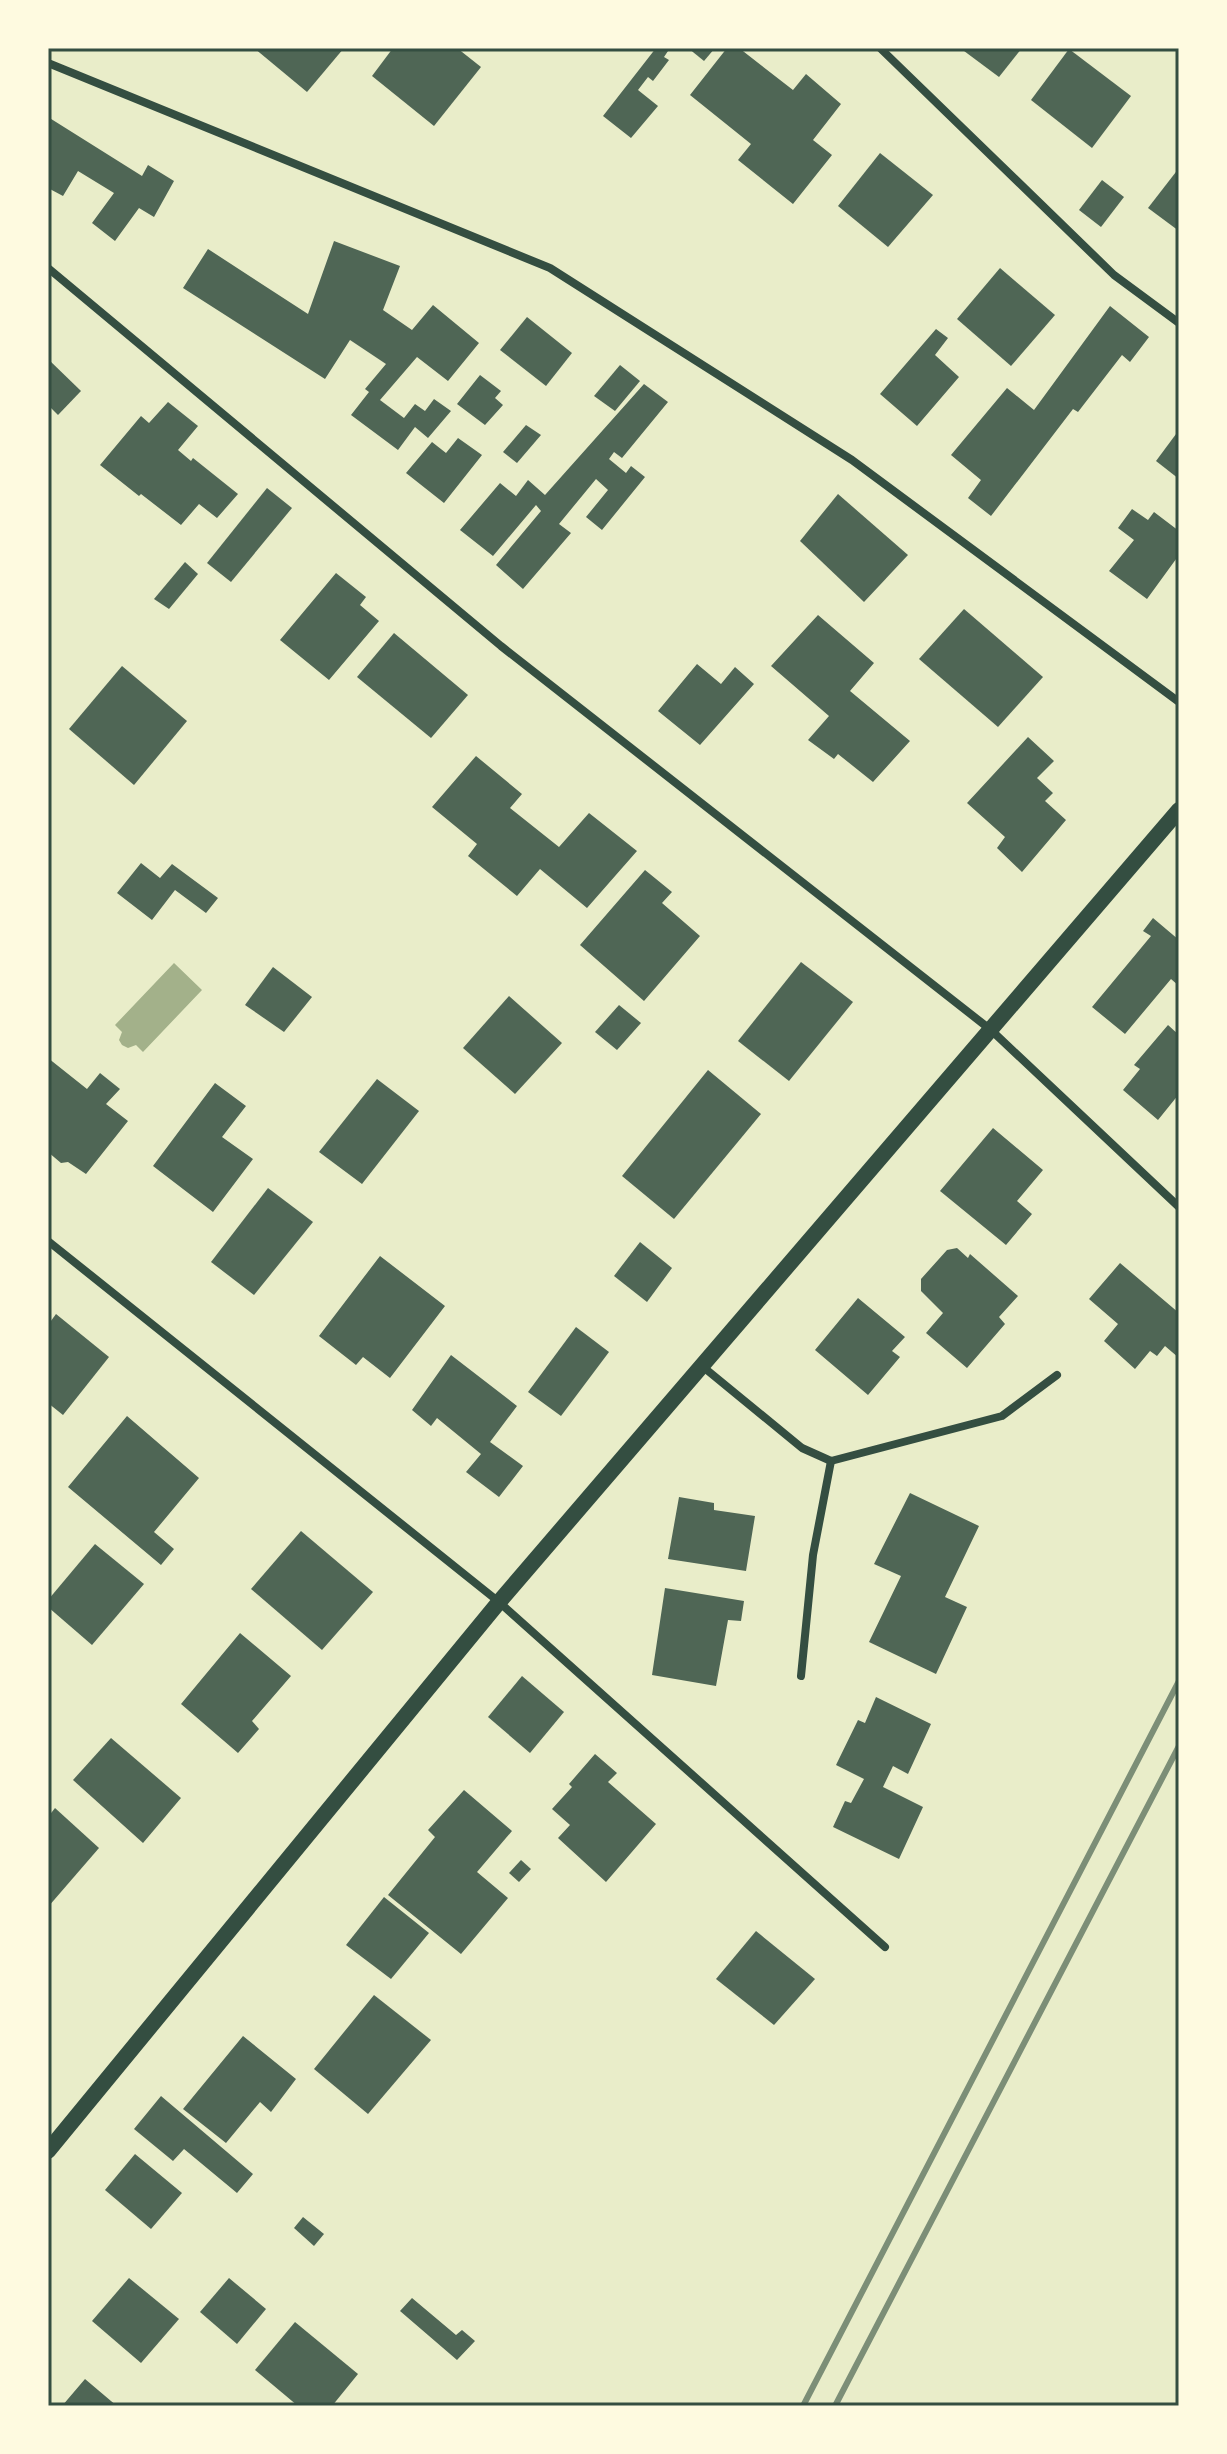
<svg xmlns="http://www.w3.org/2000/svg" width="1227" height="2454" font-family="'Crimson Pro',serif">
	<style>
		.water { fill: #a3b18a }
		.building { fill: #4f6655 }
		.lines { fill: none; stroke-linecap: round; stroke-linejoin: round }
		.minor { stroke: #344e41; stroke-width: 8 }
		.secondary { stroke: #344e41; stroke-width: 16 }
		.rail { stroke: #7c8e77; stroke-width: 6 }
		.neatline { fill: none; stroke: #344e41; stroke-width: 3 }
	</style>
	<rect width="100%" height="100%" fill="#e9edc9"/>
	<path class="water" d="M174,963l28,27 -59,62 -7,-7 -8,3 -6,-3 -3,-5 3,-8 -7,-7z"/>
	<g class="building">
		<path d="M254,48h90l-37,44z"/>
		<path d="M393,48h64l24,19 -47,59 -62,-50z"/>
		<path d="M656,48h14l-6,9 5,3 -16,21 -5,-4 -10,13 20,16 -27,32 -28,-22z"/>
		<path d="M688,48h27l-11,13z"/>
		<path d="M727,48h12l54,42 13,-16 35,30 -28,36 19,15 -39,49 -55,-44 13,-16 -61,-49z"/>
		<path d="M960,48h62l-23,29z"/>
		<path d="M1069,49l62,47 -39,52 -61,-48z"/>
		<path d="M48,117l94,59 6,-11 26,16 -20,36 -15,-9 -24,33 -23,-18 22,-30 -36,-22 -15,25 -15,-8z"/>
		<path d="M880,153l53,42 -45,52 -50,-41z"/>
		<path d="M1179,168v63l-31,-23z"/>
		<path d="M1102,180l22,17 -23,30 -22,-17z"/>
		<path d="M334,241l66,25 -17,44 29,20 21,-25 46,38 -31,38 -31,-24 -37,43 24,18 11,-14 10,7 9,-12 17,12 -23,27 -13,-11 -17,23 -47,-35 18,-23 -4,-3 21,-25 -36,-24 -25,39 -142,-91 25,-39 100,65z"/>
		<path d="M1000,268l55,47 -44,51 -54,-47z"/>
		<path d="M1110,306l39,31 -19,25 -8,-7 -44,57 -5,-3 -82,107 -23,-18 13,-18 -30,-25 56,-67 27,22z"/>
		<path d="M527,317l45,36 -26,33 -46,-36z"/>
		<path d="M936,329l12,9 -13,17 24,22 -42,49 -37,-32z"/>
		<path d="M48,359l33,32 -23,24 -10,-10z"/>
		<path d="M620,365l20,16 -25,30 -21,-15z"/>
		<path d="M480,375l21,16 -6,7 8,7 -18,20 -28,-21z"/>
		<path d="M644,384l24,18 -46,56 -8,-6 -5,7 17,14 5,-7 14,11 -43,53 -16,-13 22,-27 -12,-11 -37,45 12,9 -48,56 -27,-24 45,-54 -5,-6 -43,51 -33,-26 40,-47 16,13 12,-16 17,15z"/>
		<path d="M168,402l30,24 -20,24 13,11 2,-3 45,36 -21,24 -18,-14 -18,21 -40,-31 -2,2 -39,-31 41,-49 8,7z"/>
		<path d="M526,425l15,10 -24,28 -14,-11z"/>
		<path d="M1179,430v49l-23,-18z"/>
		<path d="M458,438l24,17 -38,48 -38,-30 26,-31 14,11z"/>
		<path d="M267,488l25,20 -61,74 -24,-19z"/>
		<path d="M838,494l70,61 -44,47 -64,-61z"/>
		<path d="M1132,509l16,11 6,-8 25,19v24l-32,44 -38,-28 25,-31 -16,-12z"/>
		<path d="M185,562l13,12 -29,35 -15,-10z"/>
		<path d="M336,573l30,24 -6,8 19,16 -50,59 -49,-40z"/>
		<path d="M964,609l79,68 -45,50 -79,-68z"/>
		<path d="M818,615l56,48 -24,28 60,50 -37,41 -35,-28 -4,5 -26,-19 21,-24 -58,-50z"/>
		<path d="M394,633l74,62 -37,43 -74,-61z"/>
		<path d="M697,664l24,20 14,-17 19,17 -54,61 -42,-34z"/>
		<path d="M122,666l65,55 -53,64 -65,-56z"/>
		<path d="M1028,737l26,24 -17,17 16,15 -8,8 21,19 -44,52 -25,-24 8,-11 -38,-34z"/>
		<path d="M476,756l46,38 -12,14 49,39 30,-34 48,38 -50,57 -47,-39 -23,27 -49,-40 9,-12 -45,-37z"/>
		<path d="M141,863l19,15 12,-14 46,34 -12,15 -31,-23 -23,30 -35,-27z"/>
		<path d="M645,870l27,22 -10,11 38,33 -56,65 -64,-56z"/>
		<path d="M1153,918l26,22v46l-8,-7 -46,55 -33,-27 59,-71 -8,-5z"/>
		<path d="M801,962l52,40 -64,79 -51,-40z"/>
		<path d="M273,967l39,30 -28,35 -39,-27z"/>
		<path d="M509,996l53,47 -47,51 -52,-46z"/>
		<path d="M619,1005l22,18 -24,27 -22,-18z"/>
		<path d="M1168,1025l11,10v59l-21,26 -35,-30 17,-21 -6,-4z"/>
		<path d="M48,1058l39,31 13,-16 20,16 -14,15 22,17 -42,53 -18,-12 -7,1 -13,-11z"/>
		<path d="M708,1070l53,44 -87,105 -52,-43z"/>
		<path d="M377,1079l42,32 -57,73 -43,-32z"/>
		<path d="M215,1083l31,23 -24,31 31,22 -40,53 -60,-46z"/>
		<path d="M993,1128l50,42 -26,31 15,13 -26,31 -66,-54z"/>
		<path d="M268,1188l45,34 -59,73 -43,-33z"/>
		<path d="M640,1242l32,26 -25,34 -33,-26z"/>
		<path d="M957,1248l11,10 2,-4 48,42 -19,21 6,7 -38,44 -41,-35 17,-20 -22,-22v-12l26,-29z"/>
		<path d="M380,1256l65,50 -55,72 -27,-21 -7,8 -37,-29z"/>
		<path d="M1120,1263l59,50v45l-14,-12 -8,10 -7,-5 -15,18 -31,-28 14,-17 -29,-25z"/>
		<path d="M858,1298l47,39 -13,14 8,6 -32,38 -53,-45z"/>
		<path d="M56,1314l53,43 -46,58 -15,-12v-78z"/>
		<path d="M576,1327l33,25 -48,64 -33,-24z"/>
		<path d="M451,1355l66,51 -27,36 33,24 -24,31 -33,-25 15,-18 -44,-36 -6,8 -19,-16z"/>
		<path d="M127,1416l72,62 -45,54 20,17 -13,16 -93,-78z"/>
		<path d="M910,1493l69,33 -34,71 22,10 -31,67 -67,-32 32,-66 -27,-12z"/>
		<path d="M679,1497l35,6v7l41,6 -9,55 -78,-12z"/>
		<path d="M301,1531l72,61 -51,58 -71,-61z"/>
		<path d="M95,1544l49,40 -52,61 -44,-38v-7z"/>
		<path d="M665,1588l79,13 -3,20 -13,-1 -12,66 -64,-11z"/>
		<path d="M240,1633l51,43 -39,45 7,8 -21,24 -57,-49z"/>
		<path d="M522,1676l42,36 -34,41 -42,-36z"/>
		<path d="M876,1697l55,27 -23,50 -15,-8 -10,21 40,20 -24,52 -66,-32 12,-26 6,2 13,-24 -28,-14 22,-45 7,3z"/>
		<path d="M111,1738l70,60 -38,45 -70,-63z"/>
		<path d="M595,1754l22,19 -9,9 48,42 -50,58 -48,-44 12,-13 -18,-16 20,-22 -3,-3z"/>
		<path d="M464,1790l48,41 -35,41 31,26 -47,56 -73,-59 47,-58 -7,-7z"/>
		<path d="M55,1808l44,40 -51,59v-90z"/>
		<path d="M521,1860l10,9 -12,13 -10,-9z"/>
		<path d="M384,1897l45,36 -38,46 -45,-34z"/>
		<path d="M756,1931l59,48 -41,46 -58,-46z"/>
		<path d="M374,1995l57,45 -63,74 -54,-45z"/>
		<path d="M243,2036l53,43 -25,33 -11,-10 -34,41 -43,-34z"/>
		<path d="M161,2096l92,78 -16,19 -53,-44 -11,12 -39,-32z"/>
		<path d="M135,2154l47,39 -31,36 -46,-39z"/>
		<path d="M303,2217l21,17 -10,12 -20,-18z"/>
		<path d="M129,2278l50,41 -38,44 -49,-42z"/>
		<path d="M229,2278l37,31 -29,35 -37,-32z"/>
		<path d="M412,2298l44,37 6,-5 13,11 -18,19 -57,-49z"/>
		<path d="M295,2322l63,52 -26,32h-34l-43,-36z"/>
		<path d="M85,2379l26,22 6,5h-55z"/>
	</g>
	<g class="lines">
		<g class="minor">
			<path d="M880,48l234,227 65,48"/>
			<path d="M48,63l502,205 302,192 327,242"/>
			<path d="M48,268l453,378 490,384 188,177"/>
			<path d="M48,1241l451,361 386,345"/>
			<path d="M702,1366l100,82 29,13 171,-45 55,-41"/>
			<path d="M801,1676l12,-121 18,-94"/>
		</g>
		<path class="secondary" d="M48,2151l451,-549 680,-792"/>
		<g class="rail">
			<path d="M803,2406l376,-725"/>
			<path d="M835,2406l344,-660"/>
		</g>
	</g>
	<rect width="1227" height="2454" fill="none" stroke="#fefae0" stroke-width="100"/>
	<rect x="50" y="50" width="1127" height="2354" class="neatline"/>
</svg>
